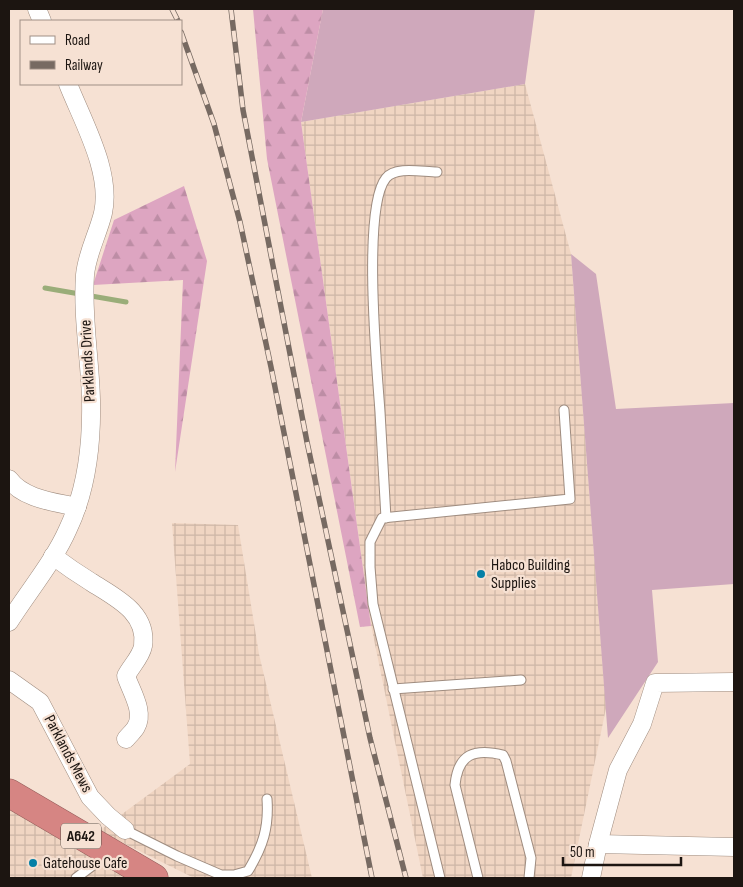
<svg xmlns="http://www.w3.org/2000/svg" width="743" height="887" font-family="'Sofia Sans Condensed',sans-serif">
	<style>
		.industrial { fill: url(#industrial-grid) }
		.grass { fill: #cfa8bb }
		.forest { fill: url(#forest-firs) }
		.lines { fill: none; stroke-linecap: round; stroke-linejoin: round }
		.stream { stroke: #9aad79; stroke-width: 5 }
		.lane-casing { stroke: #9f8c7f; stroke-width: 11 }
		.street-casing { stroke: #9f8c7f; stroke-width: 19 }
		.highway-casing { stroke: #955e5b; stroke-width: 29 }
		.lane { stroke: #fff; stroke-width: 9 }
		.street { stroke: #fff; stroke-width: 18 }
		.highway { stroke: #d68583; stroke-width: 28 }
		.rail-casing { stroke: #776a62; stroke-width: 5.5 }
		.rail { stroke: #f6e1d3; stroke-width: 4; stroke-dasharray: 11; stroke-linecap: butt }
		.poi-dot { fill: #0580a6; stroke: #f6e1d3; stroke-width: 2 }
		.labels { text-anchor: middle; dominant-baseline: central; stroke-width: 4.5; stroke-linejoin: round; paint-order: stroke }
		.shield { fill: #f6e1d3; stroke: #5d524b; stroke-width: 1 }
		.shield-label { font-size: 15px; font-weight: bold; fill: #1c1511 }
		.street-label { font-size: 16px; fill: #1c1511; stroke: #f6e1d3 }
		.poi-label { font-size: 16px; fill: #1c1511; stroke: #f6e1d3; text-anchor: start }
	</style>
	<defs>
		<pattern id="industrial-grid" width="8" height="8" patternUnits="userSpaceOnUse" patternTransform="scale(1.25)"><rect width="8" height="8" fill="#f0d5c2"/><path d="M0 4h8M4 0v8" fill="none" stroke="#cdb6a6"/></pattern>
		<pattern id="forest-firs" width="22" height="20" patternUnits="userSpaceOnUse" patternTransform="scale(1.25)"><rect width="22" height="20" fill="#dda5c1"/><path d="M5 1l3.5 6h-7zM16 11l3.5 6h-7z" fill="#bd8da5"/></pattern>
	</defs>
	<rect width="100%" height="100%" fill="#f6e1d3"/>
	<g class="industrial">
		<path d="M525,84l46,170 35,454 -35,170h-148l-52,-253 -70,-503z"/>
		<path d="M172,523l66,2 21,129 53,224h-118l-95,-47 91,-67z"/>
		<path d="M9,808l128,70h-128z"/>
	</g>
	<g class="grass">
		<path d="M323,9h212l-10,75 -224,38z"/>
		<path d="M571,254l25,20 20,135 118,-6v181l-82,6 6,72 -50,76z"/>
	</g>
	<g class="forest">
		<path d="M253,9h70l-22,113 70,504 -11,1 -93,-468z"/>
		<path d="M184,186l23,75 -32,211 8,-192 -90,5 21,-65z"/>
	</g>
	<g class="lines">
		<path class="stream" d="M45,288l81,14"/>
		<g class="lane-casing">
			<g id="lane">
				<path d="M386,518c-2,-36 -4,-71 -6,-106 -3,-43 -18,-205 6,-234 10,-12 36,-6 51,-6"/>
				<path d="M393,689l128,-9"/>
				<path d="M125,830l52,26 44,19h13l14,-4c15,-25 21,-43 19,-72"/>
				<path d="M76,878l32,-24"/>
				<path d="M440,878l-67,-274 -3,-37v-25l12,-24 188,-19 -6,-89"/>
				<path d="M478,878l-23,-93c3,-31 19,-37 48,-30l3,6 25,97 -2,20"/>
			</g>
		</g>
		<g class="street-casing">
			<g id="street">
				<path d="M37,9l5,12"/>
				<path d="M9,479c14,20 46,23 68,28"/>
				<path d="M53,556c12,9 25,18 38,26 23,15 57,30 52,64 -2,11 -12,20 -17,30 5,15 19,36 10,51 -2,4 -7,8 -10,12"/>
				<path d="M9,622c19,-30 45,-61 59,-93 19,-40 24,-85 23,-129 -1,-42 -9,-84 -6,-125 2,-22 13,-41 18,-62 9,-41 -20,-91 -35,-129"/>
				<path d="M9,680l31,22 50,95 18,19 17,14"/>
				<path d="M598,844l136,3"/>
				<path d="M591,878l7,-34 20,-74 24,-46 13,-41 79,-1"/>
			</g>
		</g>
		<g class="highway-casing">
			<path id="highway" d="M9,793l145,85"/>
		</g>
		<use href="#lane" class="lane"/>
		<use href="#street" class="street"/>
		<use href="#highway" class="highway"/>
		<g class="rail-casing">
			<g id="rail">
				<path d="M172,9l6,12"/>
				<path d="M231,9l12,101 64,332 63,296 36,140"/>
				<path d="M181,32l33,92 26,98 31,145 101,511"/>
			</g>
		</g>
		<use href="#rail" class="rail"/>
	</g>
	<g class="poi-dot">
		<circle cx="481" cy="574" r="5"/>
		<circle cx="33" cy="863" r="5"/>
	</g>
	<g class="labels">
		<rect class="shield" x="61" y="823.5" width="40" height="25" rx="4"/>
		<g class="shield-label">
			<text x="81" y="836">A642</text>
		</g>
		<g class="street-label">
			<text transform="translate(88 361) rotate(-93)">Parklands Drive</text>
			<text transform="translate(68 754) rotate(62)">Parklands Mews</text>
		</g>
		<g class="poi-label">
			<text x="491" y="565">Habco Building<tspan x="491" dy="18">Supplies</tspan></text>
			<text x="43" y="863">Gatehouse Cafe</text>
		</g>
	</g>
	<rect width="743" height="887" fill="none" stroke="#1c1511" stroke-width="20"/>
	<rect x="20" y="20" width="162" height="65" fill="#f6e1d3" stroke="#9f8f85"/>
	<rect x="30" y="36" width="25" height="8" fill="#ffffff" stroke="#9f8f85"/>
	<text x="65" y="45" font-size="15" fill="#1c1511">Road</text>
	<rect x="30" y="61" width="25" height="8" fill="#776a62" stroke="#9f8f85"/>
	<text x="65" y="70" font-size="15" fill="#1c1511">Railway</text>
	<path d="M563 857v8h118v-8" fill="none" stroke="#1c1511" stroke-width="2.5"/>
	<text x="570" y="857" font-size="15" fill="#1c1511" stroke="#f6e1d3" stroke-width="4" paint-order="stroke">50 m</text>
</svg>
